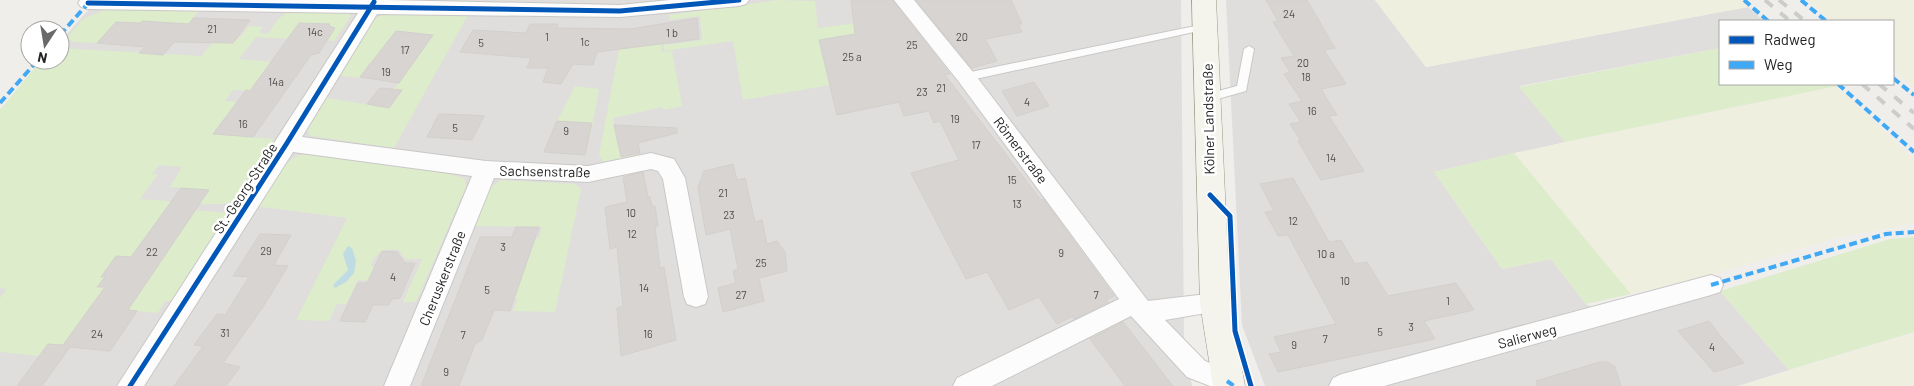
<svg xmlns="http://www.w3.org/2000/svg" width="1914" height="386" font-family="Barlow,sans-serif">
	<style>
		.residential { fill: #dfdedc }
		.farmland { fill: #efefdf }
		.grass { fill: #ddeccb }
		.water { fill: #bfdbe3 }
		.building { fill: #d7d4d2; stroke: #d3d0cc }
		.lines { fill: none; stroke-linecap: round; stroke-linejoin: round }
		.service-casing { stroke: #c9c8c7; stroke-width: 2 }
		.minor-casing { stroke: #c9c8c7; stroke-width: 2 }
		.secondary-casing { stroke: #999a82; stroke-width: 1 }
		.service { fill: #fdfcfc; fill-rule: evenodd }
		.minor { fill: #fdfcfc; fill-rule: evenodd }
		.secondary { fill: #f4f4ed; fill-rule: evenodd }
		.rail { stroke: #ccc; stroke-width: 4; stroke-dasharray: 10 10; stroke-linecap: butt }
		.quiet { stroke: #3fa9f5; stroke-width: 4; stroke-dasharray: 8 4; stroke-linecap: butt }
		.cycleway-casing { stroke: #fff; stroke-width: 8 }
		.cycleway { stroke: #0057b8; stroke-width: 5 }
		.labels { text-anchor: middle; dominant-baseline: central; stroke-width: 5; stroke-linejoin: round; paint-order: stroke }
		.number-label { font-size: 11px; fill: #4f4e4e }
		.street-label { font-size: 14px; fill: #222; stroke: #fff }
	</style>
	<rect width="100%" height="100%" fill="#f0eeeb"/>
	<g class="residential">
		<path d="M97,0h1084l3,339 8,47h-1192v-276l44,-50h16v-18z"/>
		<path d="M1226,0h149l51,67 322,-60 16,14h-44v27l-200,38 45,56 -131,30 68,97 49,-10 35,45 32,17 102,-30 69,79 -51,16h-473l-23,-61z"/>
	</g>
	<g class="farmland">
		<path d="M1375,0h365l8,7 -322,60z"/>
		<path d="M1807,0h107v88l-21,-18v-49h-60z"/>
		<path d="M1837,86l77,74v63l-79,15 -131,39 -73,17 -117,-141z"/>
		<path d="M1914,333v53h-174z"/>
	</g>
	<g class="grass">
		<path d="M778,0l37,1 3,27 85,-11 -44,63 -116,20 -10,-59 -69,10 -1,-13h4v7l35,-5 -2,-24 -31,4v-5z"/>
		<path d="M104,10l95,1 -19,23 -20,-12 -17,-1 -3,2 -24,-1 -19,21 -23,-1 -7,-4 16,-19z"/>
		<path d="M288,12l61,1 2,3 -17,25 -9,-1 10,-12 -6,-2 -35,13 -38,-2 -17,22 34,3 -21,29 -19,-1 -8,11 19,1 -30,32 60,5 -42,63 -9,2h-24l10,-14 -39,-3 12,-20 -23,-2 -7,9h6l-18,25 40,3 -4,7 57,4 -60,88h-8l-7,12 -63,-6 -32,38 -15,-1 -9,12 -39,-4v-54l7,-9 -7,-1v-178l41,-50h19v-12l141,8 12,-14c19,1 20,5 36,-16l14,1 -4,6 9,1 10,-15z"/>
		<path d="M385,14l83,1 -74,133 -84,-12 -3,-7 14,-32 68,11 13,-17 -8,-2 39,-54 -37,-4 -10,12 4,1 -15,20 -5,-1 -11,15 -22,-3 36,-56z"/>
		<path d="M661,44v8l11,-1 10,55 -19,4v-3l-50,11 5,29 17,-4 3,14 -34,6 -5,-8 20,-106z"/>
		<path d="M1720,48v36h114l3,2 -272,56 -46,-55z"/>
		<path d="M575,86l24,3 -9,49h-15l6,-16 -24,-1z"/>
		<path d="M1514,153l117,141 -45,10 -35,-45 -49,10 -68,-97z"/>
		<path d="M304,154l146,20 15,5 1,8 -50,115h-13l19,-43h-17l-6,-9c-14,-2 -23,2 -28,15l6,6 -5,10 -14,-1 -12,24h-9l-8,17 -33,-1 51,-102 -92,-12c13,-18 26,-47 49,-52z"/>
		<path d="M501,180l74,4 6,5 -26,123 -42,-1 5,-12 -6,-1 21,-60h6l3,-11 -69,-1 17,-38z"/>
		<path d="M1914,237v95l-125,38 -69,-79 170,-52z"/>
	</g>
	<path class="water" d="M348,246l4,2 4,13 -2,12 -8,9 -11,6 -2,-3 15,-15 -5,-16z"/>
	<g class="building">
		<path d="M851,0h41l58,74 -5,1 96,125 2,-1 71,97 -8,4 2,2 -34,17 -1,-3 -16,8 -18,-27 -30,13 -22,-38 -21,7 -55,-106 48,-13 -19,-39 -6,2 -5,-12 -25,5 -5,-14 -62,13 -18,-75 36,-6z"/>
		<path d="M916,0h95l11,24h-4l4,8 -37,7 12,22 -25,7z"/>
		<path d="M1266,0h41l28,48 -11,2 22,34 -25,5 16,26 -8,1 35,55 -43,9 -23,-39h3l-11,-17 11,-2 -12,-18 13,-3 -18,-27 6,-2 -9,-14 13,-2 -21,-34 5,-1z"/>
		<path d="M193,18l57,2 -17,23 -59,-1 -11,13 -24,-2 6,-6 -48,-4 19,-21 24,1 2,-2 47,3z"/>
		<path d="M697,18l2,21 -102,13 -4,13 -20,-1 -12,20 -18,-2 5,-14h-21l4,-10 -71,-6 13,-22 53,3 4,-9h28l-1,4 74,1z"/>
		<path d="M299,23l31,1 -1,2 6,2 -16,25 -8,2 -58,82 -40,-3 33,-44 4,1z"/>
		<path d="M396,31l37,4 -34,48 -39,-6z"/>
		<path d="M1034,82l15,24 -32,10 -15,-25z"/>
		<path d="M380,88l22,2 -13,18 -22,-4z"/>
		<path d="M439,114l32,1 13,1 -12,24 -45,-3z"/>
		<path d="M557,121l35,2 -7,32 -41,-3z"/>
		<path d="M614,125l63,3v5l-39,10 2,10 -19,4z"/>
		<path d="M733,164l4,16 8,-2 10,44 7,-2 5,24 10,-3 8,11 2,19 -28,7 5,23 -41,11 -5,-24 18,-5 -3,-12 5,-2 -8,-40 -24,6 -8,-48 6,-16z"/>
		<path d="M643,172l5,25h2l2,10 3,-1 3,20 -3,1 5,41 4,-1 12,73 -55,16 -4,-48 6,-2 -6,-59 -7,2 -5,-42 22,-5 -4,-25z"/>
		<path d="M1293,178l36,64 12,-2 14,24 12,-2 21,34 68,-13 18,27 -50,11 11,18 -157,33 -9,-18 12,-2 -7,-15 62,-13 -48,-89 -10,1 -13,-24 9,-1 -14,-27z"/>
		<path d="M181,188l28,2 -81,120 9,1 -27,40 -40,-4 -28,39h-25l31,-42 15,1 42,-58h-8l8,-10h-4l15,-21 15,1z"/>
		<path d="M516,227h23l-29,84 -16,-1 -12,30 -7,4 -16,42h-38l59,-149h32z"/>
		<path d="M260,234l31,1 -17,30 14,1 -25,41 -40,56 17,4 -14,19h-52l29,-40 -9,-1 23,-31 8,1 24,-38 -16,-1z"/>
		<path d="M382,251l15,1 8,11h10l-15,35 -8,1 -3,6h-16l-8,17 -25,-1 18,-38h9z"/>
		<path d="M1709,321l13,17 22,25 -30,9 -36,-41z"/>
		<path d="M1123,322l50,64h-48l-35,-47z"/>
		<path d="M1600,362h7l8,5 6,19h-84l-1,-5z"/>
	</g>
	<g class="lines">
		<g class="service-casing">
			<g id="service">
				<path d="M1205,24l3,1 2,2 -2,2 -242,52 -5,-4 5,-4z"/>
				<path d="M1249,46l5,3 -8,42 -39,11 -4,-1 -1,-3 1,-3 34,-9 7,-37z"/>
			</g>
		</g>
		<g class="minor-casing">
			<g id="minor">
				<path d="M80,0h306l234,5 50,-5h79l-3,4 -7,2 -119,11 -243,-3 -75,123 184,24 102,5 63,-13 23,6 11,19 23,119 -3,7 -9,3 -9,-3 -3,-7 -21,-118 -5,-8 -7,-2 -63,13 -94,-4 -84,208h-26l88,-210 -179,-24 -149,234h-27l241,-373 -270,-4 -7,-2 -3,-4z"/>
				<path d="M894,0h20l59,72 175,229 67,-8 9,3 3,7 -3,7 -59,10 40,41 31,12 4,8 -2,5h-28l-23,-9 -56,-61 -139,70h-39l4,-8 162,-79 -160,-217z"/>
				<path d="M1711,275l9,3 3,7 -3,7 -9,3 -327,91h-55l4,-8 9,-4z"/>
			</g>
		</g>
		<g class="secondary-casing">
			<path id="secondary" d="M1192,0h24l14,303 15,83h-32l-13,-83z"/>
		</g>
		<use href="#service" class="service"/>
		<use href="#minor" class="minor"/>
		<use href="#secondary" class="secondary"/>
		<g class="rail">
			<path d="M1765,0l25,21"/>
			<path d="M1779,0l26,21"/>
			<path d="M1862,84l52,45"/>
			<path d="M1879,84l35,29"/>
		</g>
		<g class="quiet">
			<path d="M1744,0l24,21"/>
			<path d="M1801,0l25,21"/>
			<path d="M60,35l31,-35"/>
			<path d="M1893,78l21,17"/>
			<path d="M1838,84l76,68"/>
			<path d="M0,103l38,-43"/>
			<path d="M1711,285l175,-51 28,-2"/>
			<path d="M1227,381l7,5"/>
		</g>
		<g class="cycleway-casing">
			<g id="cycleway">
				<path d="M88,3l532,8 119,-11"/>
				<path d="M1210,195l20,21 5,115 16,55"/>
				<path d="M130,386l157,-243 87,-141"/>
			</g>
		</g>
		<use href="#cycleway" class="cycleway"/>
	</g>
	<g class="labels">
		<g class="number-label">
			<text x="1289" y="13">24</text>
			<text x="212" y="28">21</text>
			<text x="315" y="31">14c</text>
			<text x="672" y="32">1 b</text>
			<text x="547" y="36">1</text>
			<text x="962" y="36">20</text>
			<text x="585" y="41">1c</text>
			<text x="481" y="42">5</text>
			<text x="912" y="44">25</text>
			<text x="405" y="49">17</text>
			<text x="852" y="56">25 a</text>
			<text x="1303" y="62">20</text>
			<text x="386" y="71">19</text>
			<text x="1306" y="76">18</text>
			<text x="276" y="81">14a</text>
			<text x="941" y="87">21</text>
			<text x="922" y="91">23</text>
			<text x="1027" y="101">4</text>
			<text x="1312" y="110">16</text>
			<text x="955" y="118">19</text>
			<text x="243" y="123">16</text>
			<text x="455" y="127">5</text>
			<text x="566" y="130">9</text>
			<text x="976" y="144">17</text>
			<text x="1331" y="157">14</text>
			<text x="1012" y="179">15</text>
			<text x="723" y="192">21</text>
			<text x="1017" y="203">13</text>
			<text x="631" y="212">10</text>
			<text x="729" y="214">23</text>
			<text x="1293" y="220">12</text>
			<text x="632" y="233">12</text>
			<text x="503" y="246">3</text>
			<text x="266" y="250">29</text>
			<text x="152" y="251">22</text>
			<text x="1061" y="252">9</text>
			<text x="1326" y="253">10 a</text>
			<text x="761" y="262">25</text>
			<text x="393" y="276">4</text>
			<text x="1345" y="280">10</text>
			<text x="644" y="287">14</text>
			<text x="487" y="289">5</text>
			<text x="741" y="294">27</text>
			<text x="1096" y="294">7</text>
			<text x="1448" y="300">1</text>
			<text x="1411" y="326">3</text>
			<text x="1380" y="331">5</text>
			<text x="225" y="332">31</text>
			<text x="97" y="333">24</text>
			<text x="648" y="333">16</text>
			<text x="463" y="334">7</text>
			<text x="1325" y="338">7</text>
			<text x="1294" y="344">9</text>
			<text x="1712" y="346">4</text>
			<text x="446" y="371">9</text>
		</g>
		<g class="street-label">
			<text transform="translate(1208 119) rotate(-91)">Kölner Landstraße</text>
			<text transform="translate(1021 150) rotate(53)">Römerstraße</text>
			<text transform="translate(545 171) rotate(1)">Sachsenstraße</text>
			<text transform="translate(245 188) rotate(-57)">St.-Georg-Straße</text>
			<text transform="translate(442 278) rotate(-68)">Cheruskerstraße</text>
			<text transform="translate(1527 336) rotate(-15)">Salierweg</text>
		</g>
	</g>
	<rect x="1719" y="20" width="175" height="65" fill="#ffffff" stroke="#a7a7a7"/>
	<rect x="1729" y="36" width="25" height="8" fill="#0057b8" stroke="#a7a7a7"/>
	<text x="1764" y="45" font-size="15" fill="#222222">Radweg</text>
	<rect x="1729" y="61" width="25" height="8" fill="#3fa9f5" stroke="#a7a7a7"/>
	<text x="1764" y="70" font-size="15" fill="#222222">Weg</text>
	<g transform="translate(45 45) rotate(192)"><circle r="24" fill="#ffffff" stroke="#a7a7a7"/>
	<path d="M0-4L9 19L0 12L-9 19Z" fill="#6a6968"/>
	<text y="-8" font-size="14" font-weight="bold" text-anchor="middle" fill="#222222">N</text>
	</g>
</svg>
